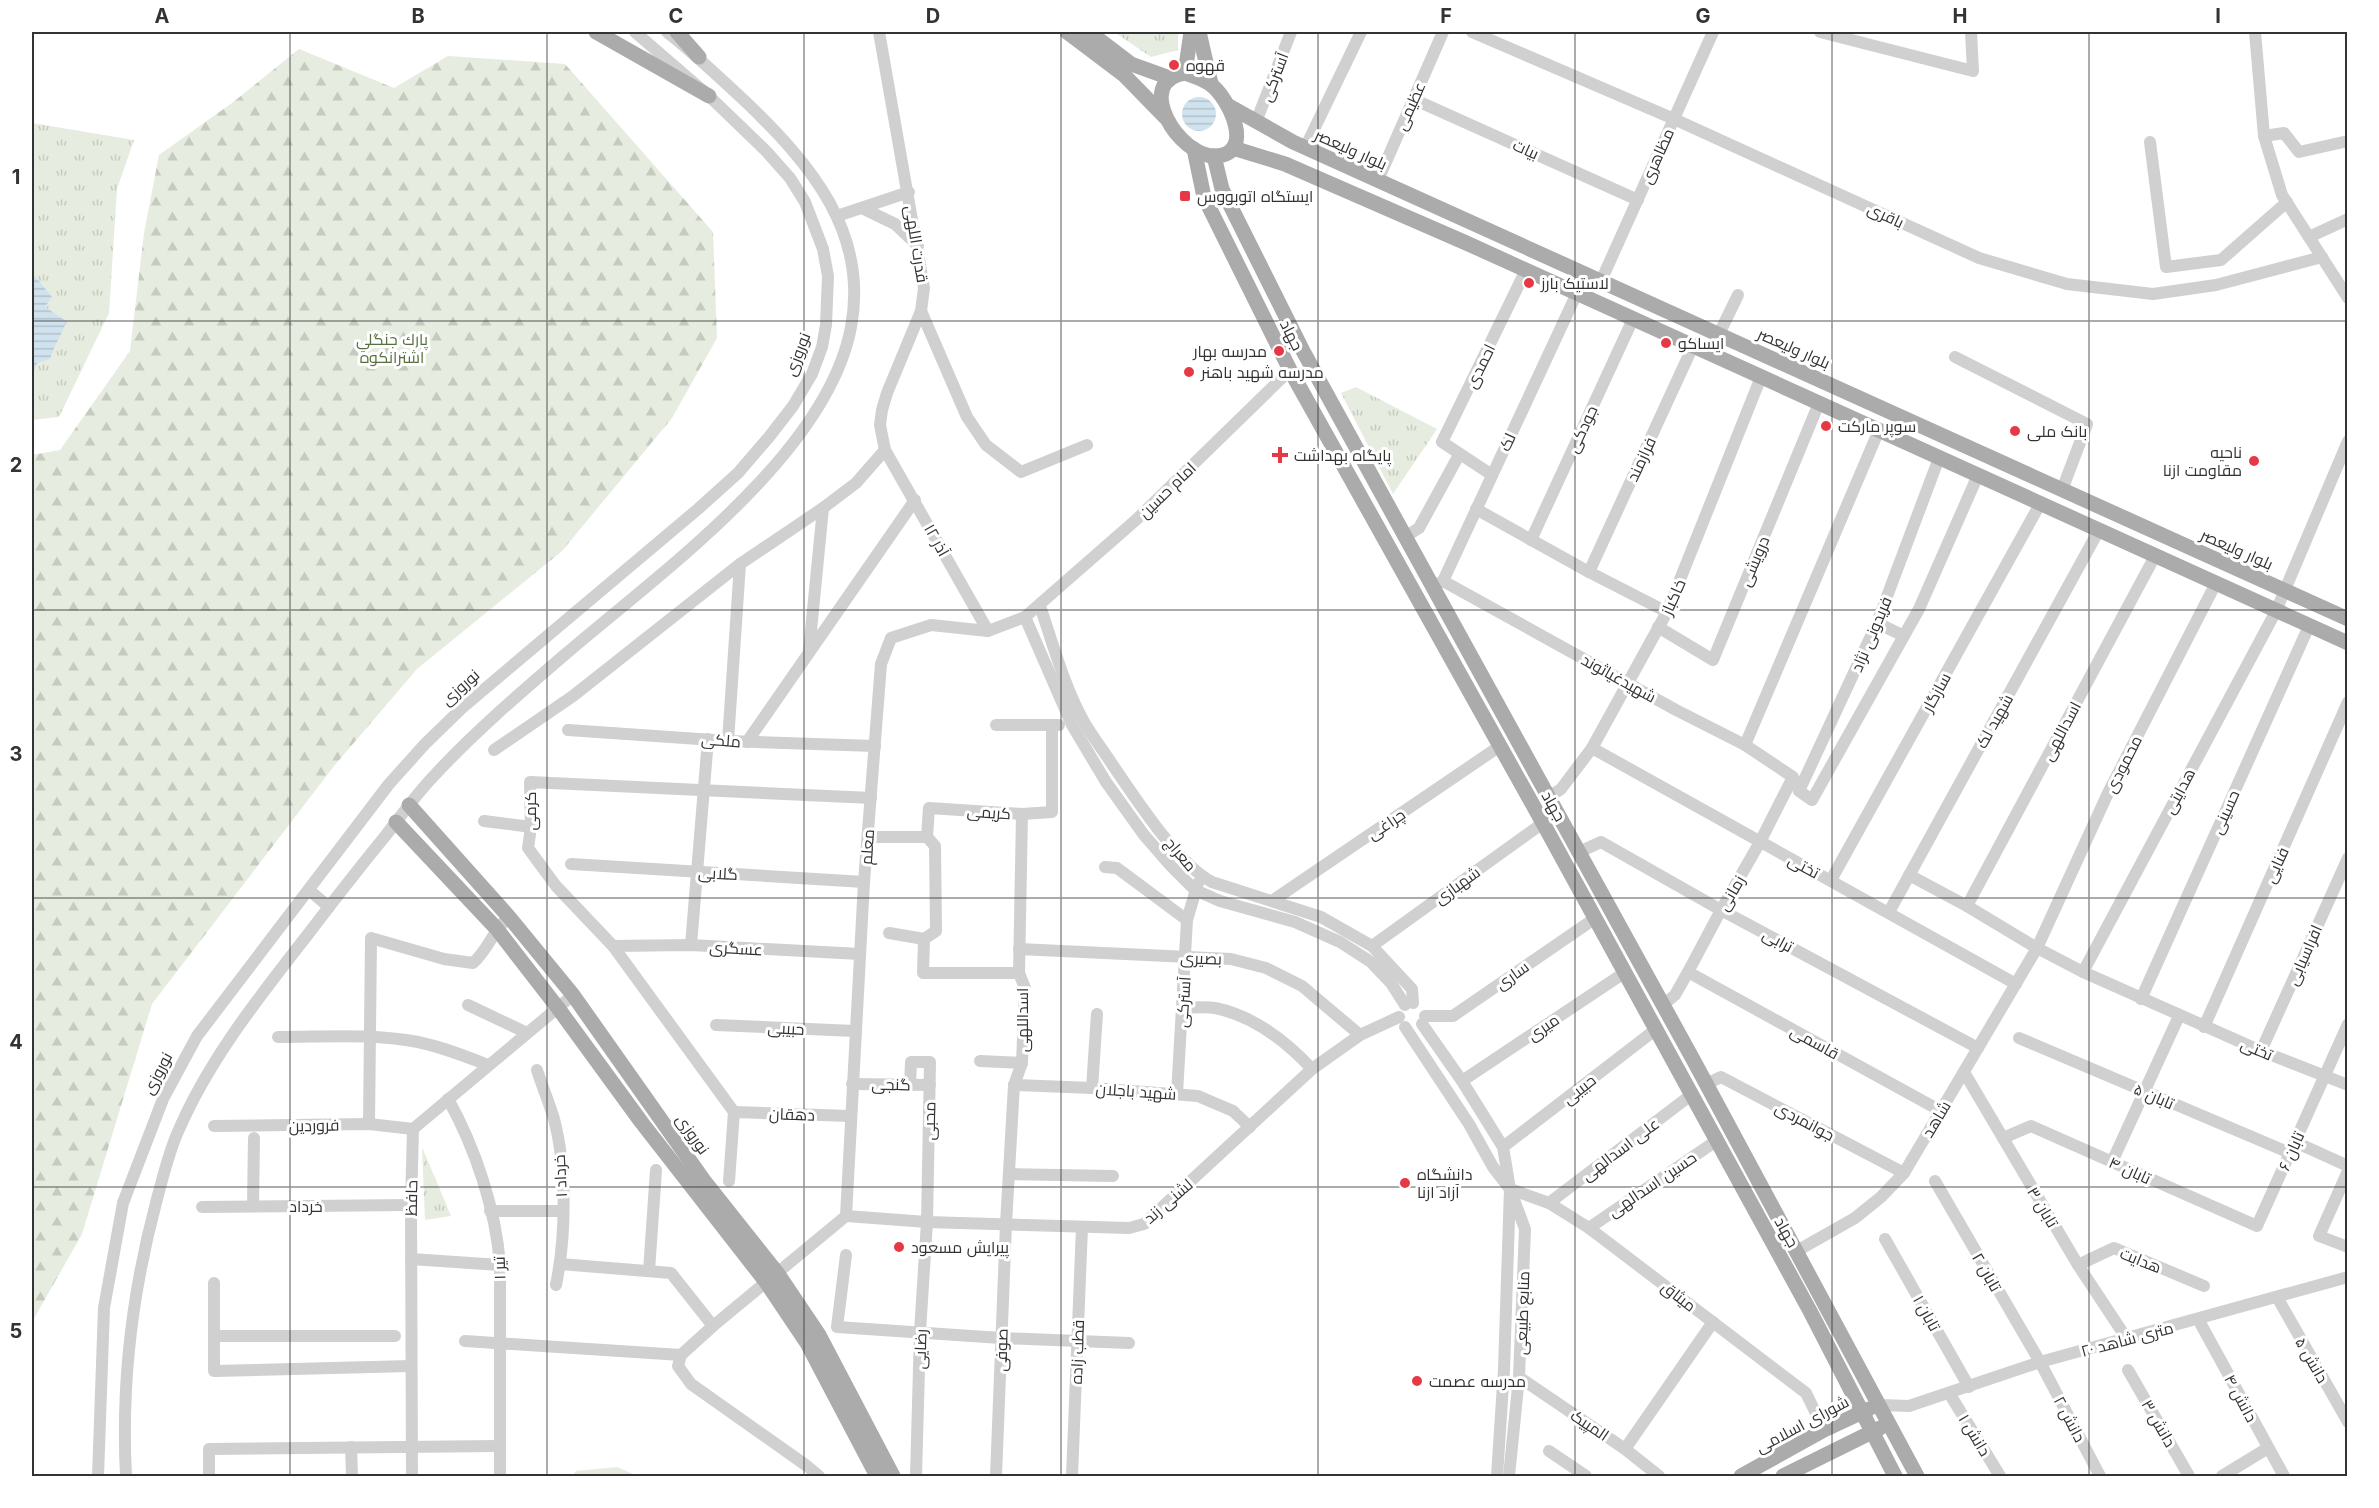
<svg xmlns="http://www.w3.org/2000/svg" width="2379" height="1508" font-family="Inter,Cairo,sans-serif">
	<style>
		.grass { fill: url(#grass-tufts) }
		.forest { fill: url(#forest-firs) }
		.water { fill: url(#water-rules) }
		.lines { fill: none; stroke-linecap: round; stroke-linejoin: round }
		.minor { stroke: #d0d0d0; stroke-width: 12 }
		.major { stroke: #ababab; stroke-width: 15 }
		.grid { fill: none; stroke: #333; stroke-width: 1.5; stroke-opacity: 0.55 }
		.poi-dot { fill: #e63946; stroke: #fff; stroke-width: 2 }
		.labels { text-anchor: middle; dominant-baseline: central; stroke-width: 6; stroke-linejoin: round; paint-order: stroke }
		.poi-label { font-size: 16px; fill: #333; stroke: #fff; text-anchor: start }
		.street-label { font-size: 16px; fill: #333; stroke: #fff }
		.park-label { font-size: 16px; fill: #56703f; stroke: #fff }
		.neatline { fill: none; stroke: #333; stroke-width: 2 }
		.grid-label { font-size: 20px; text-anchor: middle; font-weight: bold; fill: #333 }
	</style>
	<defs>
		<pattern id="grass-tufts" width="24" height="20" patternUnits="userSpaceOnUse" patternTransform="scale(1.5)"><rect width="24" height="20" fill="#e6ecdf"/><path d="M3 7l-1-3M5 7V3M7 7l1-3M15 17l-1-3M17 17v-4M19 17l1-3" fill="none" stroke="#c6cbc0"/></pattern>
		<pattern id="forest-firs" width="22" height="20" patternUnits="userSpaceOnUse" patternTransform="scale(1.5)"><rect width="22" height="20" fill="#e6ecdf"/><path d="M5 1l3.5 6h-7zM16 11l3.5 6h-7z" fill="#c6cbc0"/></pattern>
		<pattern id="water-rules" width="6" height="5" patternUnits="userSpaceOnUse" patternTransform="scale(1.5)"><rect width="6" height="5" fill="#cfe2ee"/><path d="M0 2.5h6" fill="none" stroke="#b2c2cd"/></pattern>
	</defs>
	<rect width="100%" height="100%" fill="#fff"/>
	<g class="grass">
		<path d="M1114,32h64v18l-27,7z"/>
		<path d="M32,123l102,17 -17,49 -8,124 -50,104 -27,3z"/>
		<path d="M1356,387l81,42 -44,65 -52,-101z"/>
		<path d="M422,1147l29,69 -26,4z"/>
		<path d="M617,1467l21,9h-66l4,-5z"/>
	</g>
	<path class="forest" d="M299,49l95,39 54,-32 117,8 148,168 4,106 -45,80 -110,133 -145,118 -83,97 -182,238 -70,230 -50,88v-867l28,-5 70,-99 14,-118 15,-78 73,-52z"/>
	<g class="water">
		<circle cx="1199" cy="114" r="17"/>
		<path d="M34,275l18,22 -7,10 21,14c-4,14 -12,24 -16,38l-13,4 -5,14v-100z"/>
	</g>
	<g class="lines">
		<g class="minor">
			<path d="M879,32l45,256 -3,23 -34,82 -5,17 -2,15 5,25 103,181"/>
			<path d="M1472,32l202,87 305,139 88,26 86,10 63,-9 106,-28"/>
			<path d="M1820,32l153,39 -2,-39"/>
			<path d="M2255,32l9,104 18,59 66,103"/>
			<path d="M1413,99l225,101"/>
			<path d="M1256,122l35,-90"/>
			<path d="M2264,136l20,-3 15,19 49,-11"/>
			<path d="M2150,142l16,125 55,-7 66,-58"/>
			<path d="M1305,148l56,-116"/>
			<path d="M1378,180l65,-148"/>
			<path d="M862,208l33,16 23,22"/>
			<path d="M837,216l72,-24"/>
			<path d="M2309,237l39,-18"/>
			<path d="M1601,281l112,-249"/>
			<path d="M921,311l46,106 19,28 35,27 66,-27"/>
			<path d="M1719,334l19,-39"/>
			<path d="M1955,357l132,67 -25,66"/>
			<path d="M1939,458l-62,165 -78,168 13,9 107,-191 59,-134"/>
			<path d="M1492,475l-50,-33 84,-172"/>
			<path d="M1476,509l113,63 78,40"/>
			<path d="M1405,537l14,-9 40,-73"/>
			<path d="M1531,540l102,-221"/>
			<path d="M1589,572l104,-226"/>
			<path d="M1443,581l233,129 69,35 48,32 -33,65 -39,68 -33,62 -13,23 -12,10"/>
			<path d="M1435,585l8,-4 134,-288"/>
			<path d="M1040,606c13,38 24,80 44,116 8,14 19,28 28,42 22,32 67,102 100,118l109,35 51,29 40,43 1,14"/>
			<path d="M1025,617l47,108 34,57 38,53 27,31 24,24 25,11 75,21 45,20 31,20 20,21 14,22"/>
			<path d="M1877,623l27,13"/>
			<path d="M1658,627l55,33 106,-257"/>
			<path d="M809,651l14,-143"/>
			<path d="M996,725h63"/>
			<path d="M568,730l160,11 147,5"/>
			<path d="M728,741l12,-177"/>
			<path d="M747,742l168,-242"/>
			<path d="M1745,745l134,-315"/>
			<path d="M1592,748l424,236"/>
			<path d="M494,750l79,-54 167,-132 83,-56 33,-25 29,-33"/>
			<path d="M1549,797l12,-8 31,-41 75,-136 94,-235"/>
			<path d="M484,821l47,6"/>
			<path d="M868,837h59l2,-29 93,6 30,-2v-87"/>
			<path d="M927,837l8,9 1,85 -12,8 -1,34h96"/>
			<path d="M1579,852l22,-10 120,68 257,138"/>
			<path d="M571,864l293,18"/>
			<path d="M1105,867l12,1 70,52"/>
			<path d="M1909,875l58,31 70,42 46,24 178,79 87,34"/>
			<path d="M1831,880l209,-376"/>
			<path d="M309,890l20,17"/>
			<path d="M1272,901l228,-155"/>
			<path d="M1967,906l188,-350"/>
			<path d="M1889,912l210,-382"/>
			<path d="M889,933l35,6"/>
			<path d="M691,945l17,-206"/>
			<path d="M613,946l78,-1 169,9"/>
			<path d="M1372,946l171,-123"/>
			<path d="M1019,949l212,10 35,9 36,18 58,49"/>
			<path d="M1688,972l253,139"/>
			<path d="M2083,972l193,-361 72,-170"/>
			<path d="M2141,999l168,-373"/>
			<path d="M468,1005l59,28"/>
			<path d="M1182,1008c10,0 22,-2 33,0 39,8 70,32 97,61"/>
			<path d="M1425,1016h28l141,-97"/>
			<path d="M1422,1024l40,57 41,66 7,42 15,40 -6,148 -10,99"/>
			<path d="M716,1025l139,6"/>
			<path d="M1405,1027l64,97 24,43 17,22 -6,180 -7,107"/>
			<path d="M2204,1027l144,-325"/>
			<path d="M278,1037c46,0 94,-4 140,5 24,5 47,14 70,23"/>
			<path d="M2019,1038l271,115"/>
			<path d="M2261,1051l87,-193"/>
			<path d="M980,1061l42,2"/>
			<path d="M537,1070c5,16 12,32 17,49 13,49 12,117 2,166"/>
			<path d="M1964,1072l114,193 49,74"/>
			<path d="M1462,1081l162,-108"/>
			<path d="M852,1084l78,1"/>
			<path d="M1706,1084l15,-7 183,96"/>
			<path d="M910,1085l1,-23h19l-3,160 -7,110 -4,144"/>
			<path d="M1014,1085l78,3 106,8 35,15 17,16"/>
			<path d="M1092,1088l5,-74"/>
			<path d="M1177,1094l10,-174 11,-37"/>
			<path d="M448,1099c27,48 48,111 52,166v211"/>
			<path d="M734,1112l116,4"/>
			<path d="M369,1124l2,-186 73,21 29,4c16,-14 19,-32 36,-46"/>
			<path d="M214,1126l155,-2 44,5"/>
			<path d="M2003,1138l28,-12 226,100 91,-202"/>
			<path d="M2295,1142l53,24"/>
			<path d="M1503,1147l152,-117"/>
			<path d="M2112,1162l67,-146"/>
			<path d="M2348,1171l-29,65 29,11"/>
			<path d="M1009,1174l104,2"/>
			<path d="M729,1181l5,-69 -121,-166 -57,-60 -28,-38 3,-21 -1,-45 341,16"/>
			<path d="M1935,1181l105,181 60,114"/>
			<path d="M1510,1189l39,14 40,25 217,165 18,37"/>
			<path d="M1549,1203l142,-108"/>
			<path d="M253,1206l1,-68"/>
			<path d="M202,1207l209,-2"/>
			<path d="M490,1211h72"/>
			<path d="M846,1216l18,-334 17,-218 10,-26 40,-13 57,6 37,-14 112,-98 153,-149"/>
			<path d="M846,1216l81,6 202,6 15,-4 168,-155 48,-34 39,-18"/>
			<path d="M1589,1228l127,-87"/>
			<path d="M1885,1239l84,148"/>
			<path d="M1795,1252l60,-34 26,-21 23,-24 133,-225 71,-155 108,-210"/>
			<path d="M846,1255l-9,72 164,11 128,5"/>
			<path d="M411,1259l89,6"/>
			<path d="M560,1264l111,9 42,53"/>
			<path d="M2078,1265l36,-17 90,38"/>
			<path d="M649,1271l7,-101"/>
			<path d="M214,1283v88l197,-5"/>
			<path d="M2277,1297l71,125"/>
			<path d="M2198,1319l86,157"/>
			<path d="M214,1336h181"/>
			<path d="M465,1341l216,14"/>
			<path d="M2128,1370l61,106"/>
			<path d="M1519,1377l106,72 34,27"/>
			<path d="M1949,1393l51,83"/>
			<path d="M1880,1405l29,1 131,-44 308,-85"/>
			<path d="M351,1447l1,29"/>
			<path d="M1625,1449l88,-127"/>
			<path d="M1549,1451l37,25"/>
			<path d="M98,1476l6,-168 19,-105 40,-104 34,-63 192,-252 36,-40 37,-36 236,-199 40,-36 31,-36 24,-31 19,-32 10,-27 4,-22 2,-49 -5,-27 -18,-47 -15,-24 -24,-27 -57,-55 -74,-64"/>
			<path d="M126,1476c-5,-94 6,-183 30,-273 6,-23 12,-48 21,-69 31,-74 83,-138 132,-201 25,-33 51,-66 77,-98 15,-19 29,-39 45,-56 44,-48 95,-91 144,-133 92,-78 253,-195 276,-319 18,-95 -41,-163 -104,-224 -26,-24 -52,-49 -80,-71"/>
			<path d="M209,1476v-27l290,-3"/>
			<path d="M412,1476l-1,-271 2,-76 160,-134"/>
			<path d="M819,1476l-12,-10 -116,-82 -13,-18 3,-11 32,-29 133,-110"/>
			<path d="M996,1476l10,-252 8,-139 8,-22 3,-75 -6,-15 3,-159"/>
			<path d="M1072,1476l10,-249"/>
			<path d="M2222,1476l46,-28"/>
		</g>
		<g class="major">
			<path d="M596,32l113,64"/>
			<path d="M677,32l22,25"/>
			<path d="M1067,32l57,43 41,42"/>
			<path d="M1089,32l42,32 39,14"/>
			<path d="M1199,32l12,52"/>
			<path d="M1185,73c8,3 17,5 25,11 19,13 46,70 6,72 -37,2 -84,-75 -31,-83z"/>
			<path d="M1185,73l6,-41"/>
			<path d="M1229,106l64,36 1055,477"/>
			<path d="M1233,148l52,16 179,78 884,401"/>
			<path d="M1194,149l10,48 86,173 253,453 267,488 85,165"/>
			<path d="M1214,156l8,33 81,162 392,712 222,413"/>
			<path d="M409,805l100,112 64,78 132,187 73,92 41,61 74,141"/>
			<path d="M396,822l100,106 62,80 84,115 124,159 41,61 70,133"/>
			<path d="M1741,1476l83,-46 45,-21"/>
			<path d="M1783,1476l97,-48"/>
		</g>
	</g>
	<path class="grid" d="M290,32v1444M547,32v1444M804,32v1444M1061,32v1444M1318,32v1444M1575,32v1444M1832,32v1444M2089,32v1444M32,321h2316M32,610h2316M32,898h2316M32,1187h2316"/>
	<g class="poi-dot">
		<circle cx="1174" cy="65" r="6"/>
		<rect x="1179" y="190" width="12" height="12" rx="3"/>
		<circle cx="1529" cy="283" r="6"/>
		<circle cx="1666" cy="343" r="6"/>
		<circle cx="1279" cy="351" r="6"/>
		<circle cx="1189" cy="372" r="6"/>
		<circle cx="1826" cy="426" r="6"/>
		<circle cx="2015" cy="431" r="6"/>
		<path d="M1277 446h6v6h6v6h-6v6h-6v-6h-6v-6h6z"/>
		<circle cx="2254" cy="461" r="6"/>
		<circle cx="1405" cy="1183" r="6"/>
		<circle cx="899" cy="1247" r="6"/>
		<circle cx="1417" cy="1381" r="6"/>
	</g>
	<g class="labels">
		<g class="poi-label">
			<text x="1186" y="65">قهوه</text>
			<text x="1197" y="196">ایستگاه اتوبووس</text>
			<text x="1541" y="283">لاستیک بارز</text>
			<text x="1678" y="343">ایساکو</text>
			<text x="1267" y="351" text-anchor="end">مدرسه بهار</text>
			<text x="1201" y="372">مدرسه شهید باهنر</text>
			<text x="1838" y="426">سوپر مارکت</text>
			<text x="2027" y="431">بانک ملی</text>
			<text x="2242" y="452" text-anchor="end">ناحیه<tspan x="2242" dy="18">مقاومت ازنا</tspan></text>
			<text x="1294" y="455">پایگاه بهداشت</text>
			<text x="1417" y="1174">دانشگاه<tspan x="1417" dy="18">آزاد ازنا</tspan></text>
			<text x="911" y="1247">پیرایش مسعود</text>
			<text x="1429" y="1381">مدرسه عصمت</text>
		</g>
		<g class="street-label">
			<text transform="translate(1274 77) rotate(-69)">آسترکی</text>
			<text transform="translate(1410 106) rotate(-66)">عظیمی</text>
			<text transform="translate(1351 149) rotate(24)">بلوار ولیعصر</text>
			<text transform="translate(1526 149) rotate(24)">بیات</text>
			<text transform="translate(1657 156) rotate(-66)">مظاهری</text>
			<text transform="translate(1886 215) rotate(25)">باقری</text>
			<text transform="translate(917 244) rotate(81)">قدرت اللهی</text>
			<text transform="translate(1292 335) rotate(63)">جهاد</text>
			<text transform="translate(1794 348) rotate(24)">بلوار ولیعصر</text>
			<text transform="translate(797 354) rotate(-69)">نوروزی</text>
			<text transform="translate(1480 366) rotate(-64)">احمدی</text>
			<text transform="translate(1582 429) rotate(-65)">جودکی</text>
			<text transform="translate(1507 442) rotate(-65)">لک</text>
			<text transform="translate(1641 459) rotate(-65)">فرازمند</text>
			<text transform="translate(1167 490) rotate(-44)">امام حسین</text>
			<text transform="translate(937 540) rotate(61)">۱۲ آذر</text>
			<text transform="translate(2237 549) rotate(24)">بلوار ولیعصر</text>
			<text transform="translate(1754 561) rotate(-67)">درویشی</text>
			<text transform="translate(1673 597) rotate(-66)">خاکباز</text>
			<text transform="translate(1871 634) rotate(-67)">فریدونی نژاد</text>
			<text transform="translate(1619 678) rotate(29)">شهید‌غیاثوند</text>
			<text transform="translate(460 687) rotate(-42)">نوروزی</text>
			<text transform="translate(1936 692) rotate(-61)">سازگار</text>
			<text transform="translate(1994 721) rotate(-61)">شهید لک</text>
			<text transform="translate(2061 731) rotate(-62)">اسداللهی</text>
			<text transform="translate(721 740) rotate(4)">ملکی</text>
			<text transform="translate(2123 764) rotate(-63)">محمودی</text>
			<text transform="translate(2179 791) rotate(-62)">هدایتی</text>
			<text transform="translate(1554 806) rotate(61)">جهاد</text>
			<text transform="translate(530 811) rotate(-90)">کرمی</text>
			<text transform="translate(989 812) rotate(4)">کریمی</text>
			<text transform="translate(2225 812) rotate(-66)">حسینی</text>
			<text transform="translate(1386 824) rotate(-34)">چراغی</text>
			<text transform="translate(867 847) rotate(-86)">معلم</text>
			<text transform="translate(1181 854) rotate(50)">معراج</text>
			<text transform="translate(2276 865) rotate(-66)">فنایی</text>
			<text transform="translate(1804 866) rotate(28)">تختی</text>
			<text transform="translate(718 873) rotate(3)">گلابی</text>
			<text transform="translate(1457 885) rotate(-36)">شهبازی</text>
			<text transform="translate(1731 893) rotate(-60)">زمانی</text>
			<text transform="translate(1778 940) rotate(28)">ترابی</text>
			<text transform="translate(736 948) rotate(3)">عسگری</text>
			<text transform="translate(2304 955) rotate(-66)">افراسیابی</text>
			<text transform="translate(1201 958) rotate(2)">بصیری</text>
			<text transform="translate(1512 975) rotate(-35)">ساری</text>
			<text transform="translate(1183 1002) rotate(-86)">آسترکی</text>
			<text transform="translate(1022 1020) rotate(-90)">اسداللهی</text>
			<text transform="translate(1543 1027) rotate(-34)">میری</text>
			<text transform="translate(786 1028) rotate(3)">حبیبی</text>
			<text transform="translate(1815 1042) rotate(29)">قاسمی</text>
			<text transform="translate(2257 1049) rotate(23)">تختی</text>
			<text transform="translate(157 1073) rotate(-62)">نوروزی</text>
			<text transform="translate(891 1084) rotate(1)">گنجی</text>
			<text transform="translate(1579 1089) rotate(-38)">حبیبی</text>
			<text transform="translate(1136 1091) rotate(4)">شهید باجلان</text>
			<text transform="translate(2154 1096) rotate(23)">تابان ۵</text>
			<text transform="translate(792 1114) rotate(2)">دهقان</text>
			<text transform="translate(1936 1119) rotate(-59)">شاهد</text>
			<text transform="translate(929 1121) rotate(-89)">محبی</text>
			<text transform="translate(1805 1121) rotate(28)">جوانمردی</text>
			<text transform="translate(314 1125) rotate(-1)">فروردین</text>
			<text transform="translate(693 1134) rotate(55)">نوروزی</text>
			<text transform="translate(1620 1149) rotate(-37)">علی اسدالهی</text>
			<text transform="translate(2291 1151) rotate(-66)">تابان ۶</text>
			<text transform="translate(2130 1170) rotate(24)">تابان ۴</text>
			<text transform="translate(560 1176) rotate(-93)">خرداد ۱</text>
			<text transform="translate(1652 1184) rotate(-34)">حسین اسدالهی</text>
			<text transform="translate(411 1198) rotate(-89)">حافظ</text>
			<text transform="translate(1168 1201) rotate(-41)">لشنی زند</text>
			<text x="306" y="1206">خرداد</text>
			<text transform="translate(2043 1207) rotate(59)">تابان ۳</text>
			<text transform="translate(1787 1232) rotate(61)">جهاد</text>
			<text transform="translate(2141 1260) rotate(22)">هدایت</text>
			<text transform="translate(499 1268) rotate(-92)">تیر ۱</text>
			<text transform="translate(1987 1272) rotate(60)">تابان ۲</text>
			<text transform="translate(1679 1296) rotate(38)">میثاق</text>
			<text transform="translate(1522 1313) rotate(-88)">منابع طبیعی</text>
			<text transform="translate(1927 1313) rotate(61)">تابان ۱</text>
			<text transform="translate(2127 1339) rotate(-15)">۲۰ متری شاهد</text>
			<text transform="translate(920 1349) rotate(-88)">رضایی</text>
			<text transform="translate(1001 1350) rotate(-88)">صوفی</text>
			<text transform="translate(1077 1352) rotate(-88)">قطب زاده</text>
			<text transform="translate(2312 1360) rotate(60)">دانش ۵</text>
			<text transform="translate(2241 1398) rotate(62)">دانش ۴</text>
			<text transform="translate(2070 1419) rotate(62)">دانش ۲</text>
			<text transform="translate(2159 1423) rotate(60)">دانش ۳</text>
			<text transform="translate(1802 1424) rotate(-28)">شورای اسلامی</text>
			<text transform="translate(1590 1425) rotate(34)">المپیک</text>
			<text transform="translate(1975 1435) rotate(59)">دانش ۱</text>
		</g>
		<g class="park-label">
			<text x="392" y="339">پارك جنگلي<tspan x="392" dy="18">اشترانكوه</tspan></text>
		</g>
	</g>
	<rect width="2379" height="1508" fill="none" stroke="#ffffff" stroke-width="66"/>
	<rect x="33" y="33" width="2313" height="1442" class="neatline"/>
	<g class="grid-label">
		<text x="162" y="23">A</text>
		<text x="418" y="23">B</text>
		<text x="676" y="23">C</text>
		<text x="933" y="23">D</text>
		<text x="1190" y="23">E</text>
		<text x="1446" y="23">F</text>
		<text x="1703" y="23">G</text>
		<text x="1960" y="23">H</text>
		<text x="2218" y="23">I</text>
		<text x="16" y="184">1</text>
		<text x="16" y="472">2</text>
		<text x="16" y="761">3</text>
		<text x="16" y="1049">4</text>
		<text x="16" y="1338">5</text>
	</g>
</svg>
